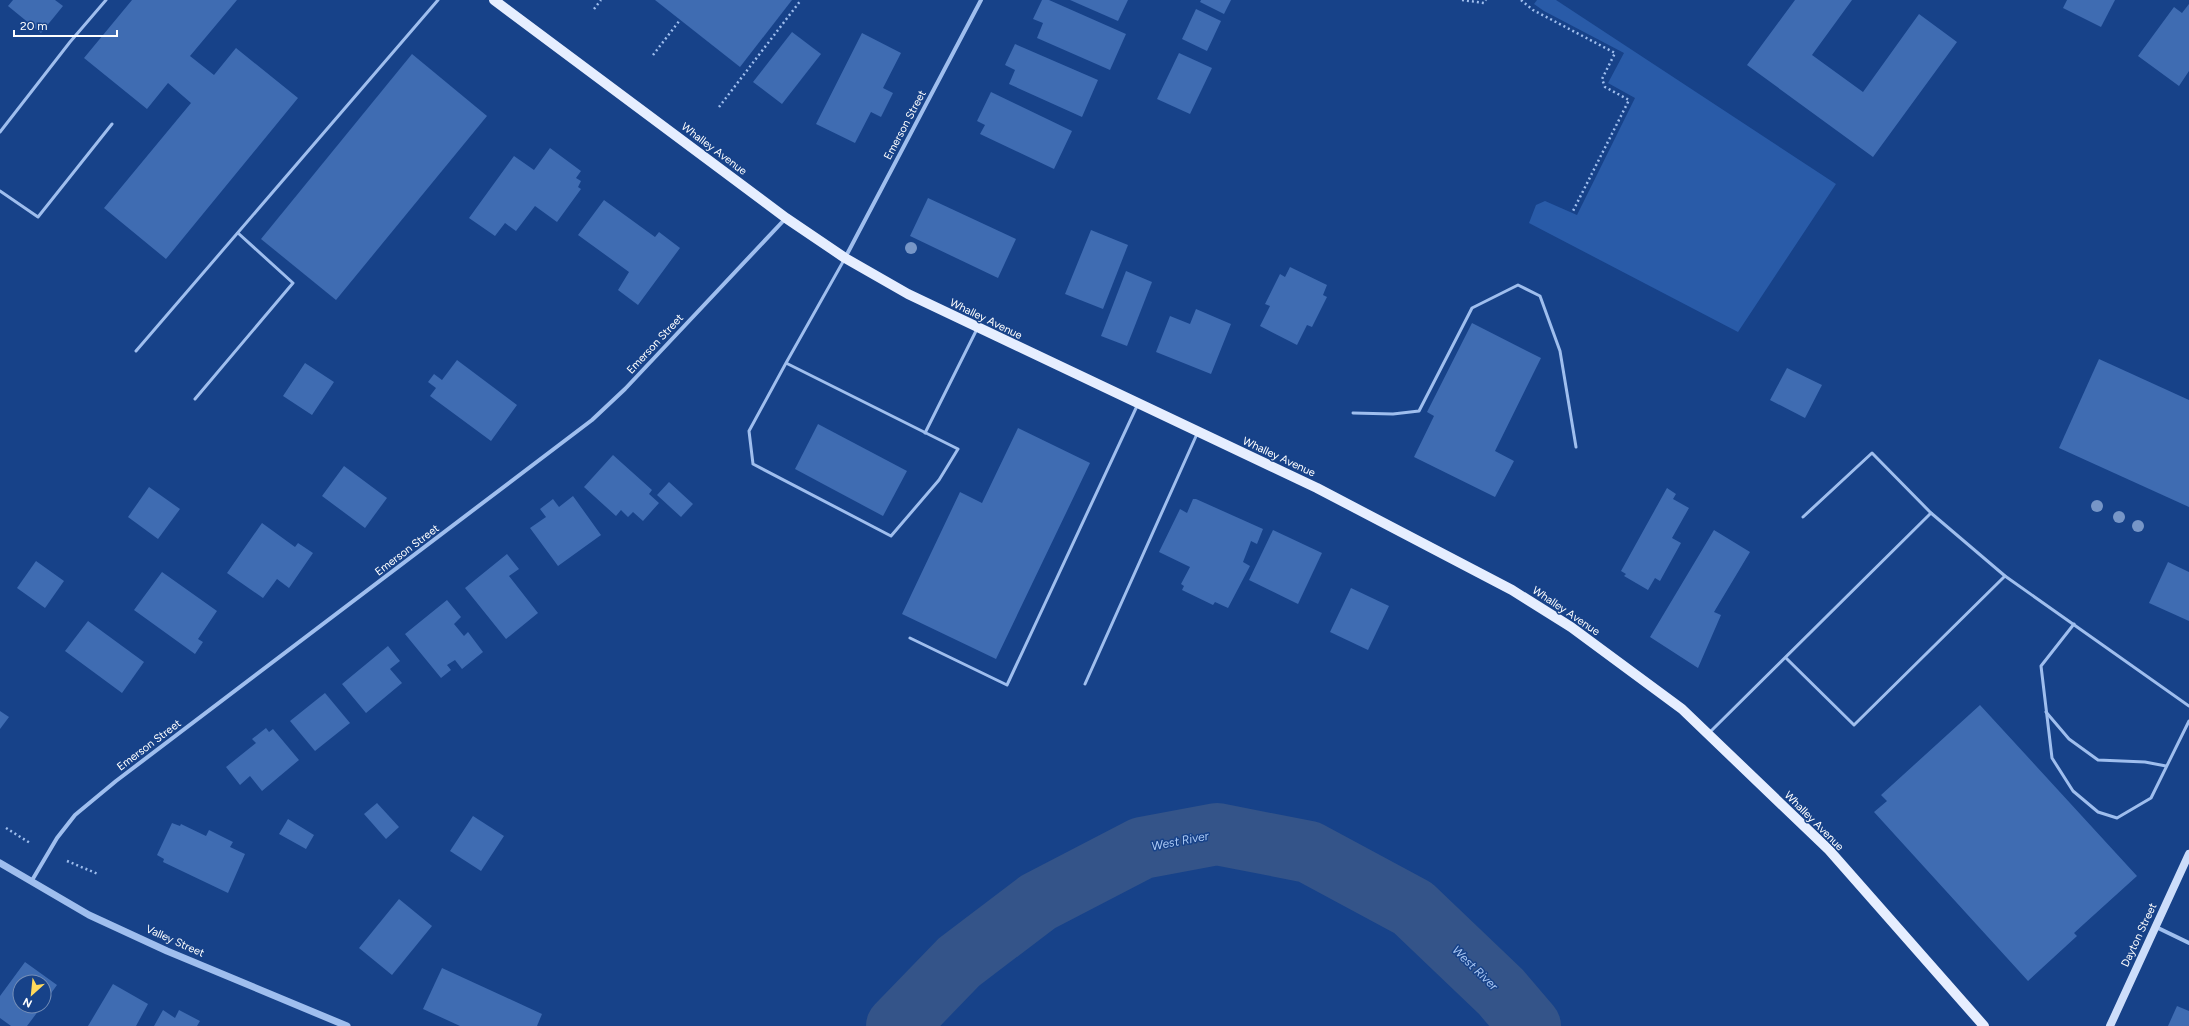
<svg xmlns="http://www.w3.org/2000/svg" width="2189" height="1026" font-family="Figtree,sans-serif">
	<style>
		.green { fill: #295ba8 }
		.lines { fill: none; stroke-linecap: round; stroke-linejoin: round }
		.river { stroke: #345489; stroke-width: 62 }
		.building { fill: #3f6cb2 }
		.path { stroke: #9fbeee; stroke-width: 2.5; stroke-dasharray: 2 3; stroke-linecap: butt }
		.service { stroke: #9fbeee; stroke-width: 3 }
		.minor { stroke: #9fbeee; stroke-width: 4 }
		.tertiary { stroke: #9fbeee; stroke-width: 7 }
		.secondary { stroke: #ccddfa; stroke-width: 8 }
		.primary { stroke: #e6eeff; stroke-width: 10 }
		.tree { fill: #7796c7 }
		.labels { text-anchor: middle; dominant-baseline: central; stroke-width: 3; stroke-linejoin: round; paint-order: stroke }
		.street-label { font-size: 11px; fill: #fff; stroke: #174289 }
		.water-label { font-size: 12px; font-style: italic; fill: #abc9f5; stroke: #174289 }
	</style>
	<rect width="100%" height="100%" fill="#174289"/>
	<path class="green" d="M1537,0h19l280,184 -98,148 -209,-109 7,-18 9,-4 32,14 58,-117 -27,-15 16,-30 -80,-42 -10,-7z"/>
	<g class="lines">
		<path class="river" d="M897,1026l62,-64 79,-60 104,-54 75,-14 92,18 104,56 88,84 29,34"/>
	</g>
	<g class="building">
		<path d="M13,0h42l8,6 -22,27 -33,-27z"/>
		<path d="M132,0h105l-47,56 24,19 22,-27 62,50 -132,161 -62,-51 87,-105 -23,-20 -21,26 -63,-51z"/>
		<path d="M655,0h137l-52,67z"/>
		<path d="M1042,0h7l77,34 -16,36 -73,-32 6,-15 -10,-4z"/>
		<path d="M1070,0h58l-10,21z"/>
		<path d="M1201,0h30l-7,14 -24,-12z"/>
		<path d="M1795,0h57l-40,55 51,37 56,-78 38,28 -84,115 -126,-92z"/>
		<path d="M2067,0h48l-14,27 -38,-19z"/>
		<path d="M2189,4v67l-10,15 -41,-30 36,-49 8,6z"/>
		<path d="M1196,9l25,12 -14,30 -25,-12z"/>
		<path d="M792,32l29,22 -39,50 -29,-22z"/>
		<path d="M862,33l39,20 -18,35 10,5 -12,24 -10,-5 -16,31 -39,-19z"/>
		<path d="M1015,44l83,36 -16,37 -73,-33 6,-14 -10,-5z"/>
		<path d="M1179,53l33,15 -22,46 -33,-15z"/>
		<path d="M412,54l75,62 -151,184 -75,-61z"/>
		<path d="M991,92l81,39 -18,38 -74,-35 5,-9 -8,-4z"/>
		<path d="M550,148l31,23 -5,7 5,3 -3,6 3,2 -24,33 -22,-16 -19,25 -11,-8 -10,13 -26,-18 45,-62 20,14z"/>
		<path d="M928,198l88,41 -18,39 -88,-42z"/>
		<path d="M604,200l51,37 4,-5 21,16 -42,57 -20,-15 11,-18 -51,-37z"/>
		<path d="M1091,230l37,15 -25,64 -38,-15z"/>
		<path d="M1290,267l37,18 -4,10 4,2 -15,30 -5,-2 -10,20 -37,-19 10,-20 -5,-2 15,-30 5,3z"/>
		<path d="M1126,271l26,11 -25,64 -26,-10z"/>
		<path d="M1196,309l35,15 -20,50 -55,-22 14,-36 20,8z"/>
		<path d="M1472,323l69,35 -46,93 19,10 -19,36 -81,-40 20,-41 -7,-4z"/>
		<path d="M2099,359l90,41v107l-130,-59z"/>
		<path d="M457,360l60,45 -26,36 -61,-45 6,-8 -8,-6 6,-8 8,6z"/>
		<path d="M305,363l29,19 -22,33 -29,-19z"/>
		<path d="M1787,368l35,17 -17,33 -35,-18z"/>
		<path d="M818,424l89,47 -24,45 -88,-47z"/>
		<path d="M1018,428l72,35 -94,196 -94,-45 58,-122 22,11z"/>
		<path d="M613,455l39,35 -3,4 10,9 -16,18 -10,-9 -5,5 -7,-7 -5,6 -32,-29z"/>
		<path d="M344,466l43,32 -22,30 -43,-32z"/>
		<path d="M669,482l24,22 -12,13 -24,-22z"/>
		<path d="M149,487l31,22 -22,30 -30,-22z"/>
		<path d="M1667,488l9,6 -3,5 16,9 -17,30 9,5 -21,38 -5,-3 -7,12 -24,-14 2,-2 -5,-3z"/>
		<path d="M573,496l28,39 -43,31 -28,-38 16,-11 -6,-8 13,-10 6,8z"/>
		<path d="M1193,499h3l67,30 -6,15 -6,-3 -1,3 -7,18 7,4 -22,42 -13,-6 -2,3 -31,-15 2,-4 -3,-2 9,-17 -31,-15 21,-43 7,4z"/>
		<path d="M262,523l33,24 3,-4 15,10 -24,35 -12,-9 -14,19 -36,-25z"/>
		<path d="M1273,530l49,23 -24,51 -49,-24z"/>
		<path d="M1714,530l36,22 -36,60 7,3 -23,53 -48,-31z"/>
		<path d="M507,554l12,15 -10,7 29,37 -32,26 -41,-51z"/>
		<path d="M36,561l28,20 -19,27 -28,-20z"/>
		<path d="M2168,562l21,10v49l-40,-18z"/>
		<path d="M162,572l55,39 -19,28 5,3 -8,12 -61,-44z"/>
		<path d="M1351,588l38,18 -21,44 -38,-18z"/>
		<path d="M447,600l14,17 -7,7 10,12 4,-4 15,20 -21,17 -7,-9 -8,5 4,5 -10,8 -36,-44z"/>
		<path d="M88,621l56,41 -22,31 -57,-42z"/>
		<path d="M388,646l12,15 -10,8 12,14 -36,30 -24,-29z"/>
		<path d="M325,693l25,30 -35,28 -25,-30z"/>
		<path d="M1980,705l157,171 -63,57 3,3 -49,45 -154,-169 13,-11 -6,-6z"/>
		<path d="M0,711l9,6 -9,12z"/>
		<path d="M266,728l3,4 4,-3 26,31 -37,31 -12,-15 -10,9 -14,-18 30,-24 -4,-4z"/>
		<path d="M377,803l22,24 -13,12 -22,-25z"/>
		<path d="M473,816l31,20 -23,35 -31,-20z"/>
		<path d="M288,819l26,16 -8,14 -27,-15z"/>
		<path d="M172,823l8,3 1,-2 25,12 3,-6 24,12 -3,5 15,7 -17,39 -65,-31 1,-3 -7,-4z"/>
		<path d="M399,899l33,27 -40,49 -33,-27z"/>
		<path d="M25,962l32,23 -13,18v-21h-24v24h22l-15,20h-16l-11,-8v-22z"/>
		<path d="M442,968l100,46 -5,12h-77l-37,-17z"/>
		<path d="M113,984l35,20 -12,22h-48z"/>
		<path d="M2177,1006l12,5v15h-21z"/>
		<path d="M163,1010l12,8 4,-8 21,11 -3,5h-43z"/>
	</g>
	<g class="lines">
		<g class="path">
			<path d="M1462,0l22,3 2,-3"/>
			<path d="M1521,0l12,10 82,43 -13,26 3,8 24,13 -56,111"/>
			<path d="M594,9l7,-9"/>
			<path d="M653,55l27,-35"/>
			<path d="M719,107l82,-107"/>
			<path d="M6,828l24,15"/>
			<path d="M67,861l31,13"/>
		</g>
		<g class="service">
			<path d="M0,132l70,-90 36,-42"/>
			<path d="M0,191l38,26 74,-93"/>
			<path d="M136,351l302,-351"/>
			<path d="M786,363l-37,68 4,33 138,72 48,-56 19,-31 -172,-86 58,-103"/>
			<path d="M195,399l98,-116 -55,-50"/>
			<path d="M1353,413l40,1 26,-3 53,-103 46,-23 22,11 20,55 16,96"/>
			<path d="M925,433l52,-104"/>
			<path d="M1803,517l69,-64 59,60"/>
			<path d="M2074,624l-33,42 11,92 21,33 25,21 19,6 34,-20 38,-77"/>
			<path d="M910,638l97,47 130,-279"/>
			<path d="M1786,658l68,67 151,-149"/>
			<path d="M1085,684l112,-250"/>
			<path d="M2046,712l23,27 29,21 47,2 21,4"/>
			<path d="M1710,732l221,-219 74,63 184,130"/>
		</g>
		<g class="minor">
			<path d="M845,258l136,-258"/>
			<path d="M31,882l26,-44 18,-23 41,-34 476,-361 33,-31 161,-171"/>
			<path d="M2156,927l33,16"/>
		</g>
		<path class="tertiary" d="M0,863l89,52 78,36 180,75"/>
		<path class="secondary" d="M2110,1026l79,-172"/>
		<path class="primary" d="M494,0l292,218 59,40 63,36 409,194 195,102 59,37 111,82 147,141 155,176"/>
	</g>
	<g class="tree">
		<circle cx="911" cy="248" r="6"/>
		<circle cx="2097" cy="506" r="6"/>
		<circle cx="2119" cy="517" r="6"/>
		<circle cx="2138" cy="526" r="6"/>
	</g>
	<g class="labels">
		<g class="street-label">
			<text transform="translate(905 125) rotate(-62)">Emerson Street</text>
			<text transform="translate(714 149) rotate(37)">Whalley Avenue</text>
			<text transform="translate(986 319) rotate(26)">Whalley Avenue</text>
			<text transform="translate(655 344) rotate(-47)">Emerson Street</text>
			<text transform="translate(1279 457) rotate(25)">Whalley Avenue</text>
			<text transform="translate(407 550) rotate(-37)">Emerson Street</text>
			<text transform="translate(1566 611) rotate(34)">Whalley Avenue</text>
			<text transform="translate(149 745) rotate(-37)">Emerson Street</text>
			<text transform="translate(1814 821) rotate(45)">Whalley Avenue</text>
			<text transform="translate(2139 935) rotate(-65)">Dayton Street</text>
			<text transform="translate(175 941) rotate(24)">Valley Street</text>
		</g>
		<g class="water-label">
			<text transform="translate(1180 841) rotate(-11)">West River</text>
			<text transform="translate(1475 968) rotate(44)">West River</text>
		</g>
	</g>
	<g transform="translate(32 994) rotate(207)"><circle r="19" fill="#174289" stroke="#748eb8"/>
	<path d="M0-3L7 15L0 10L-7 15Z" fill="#ffd95c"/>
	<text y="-6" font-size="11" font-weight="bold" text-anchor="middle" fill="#ffffff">N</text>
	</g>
	<path d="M14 30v6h103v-6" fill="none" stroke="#ffffff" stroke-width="2"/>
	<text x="20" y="30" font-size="12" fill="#ffffff" stroke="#174289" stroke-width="3" paint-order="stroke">20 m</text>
</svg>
